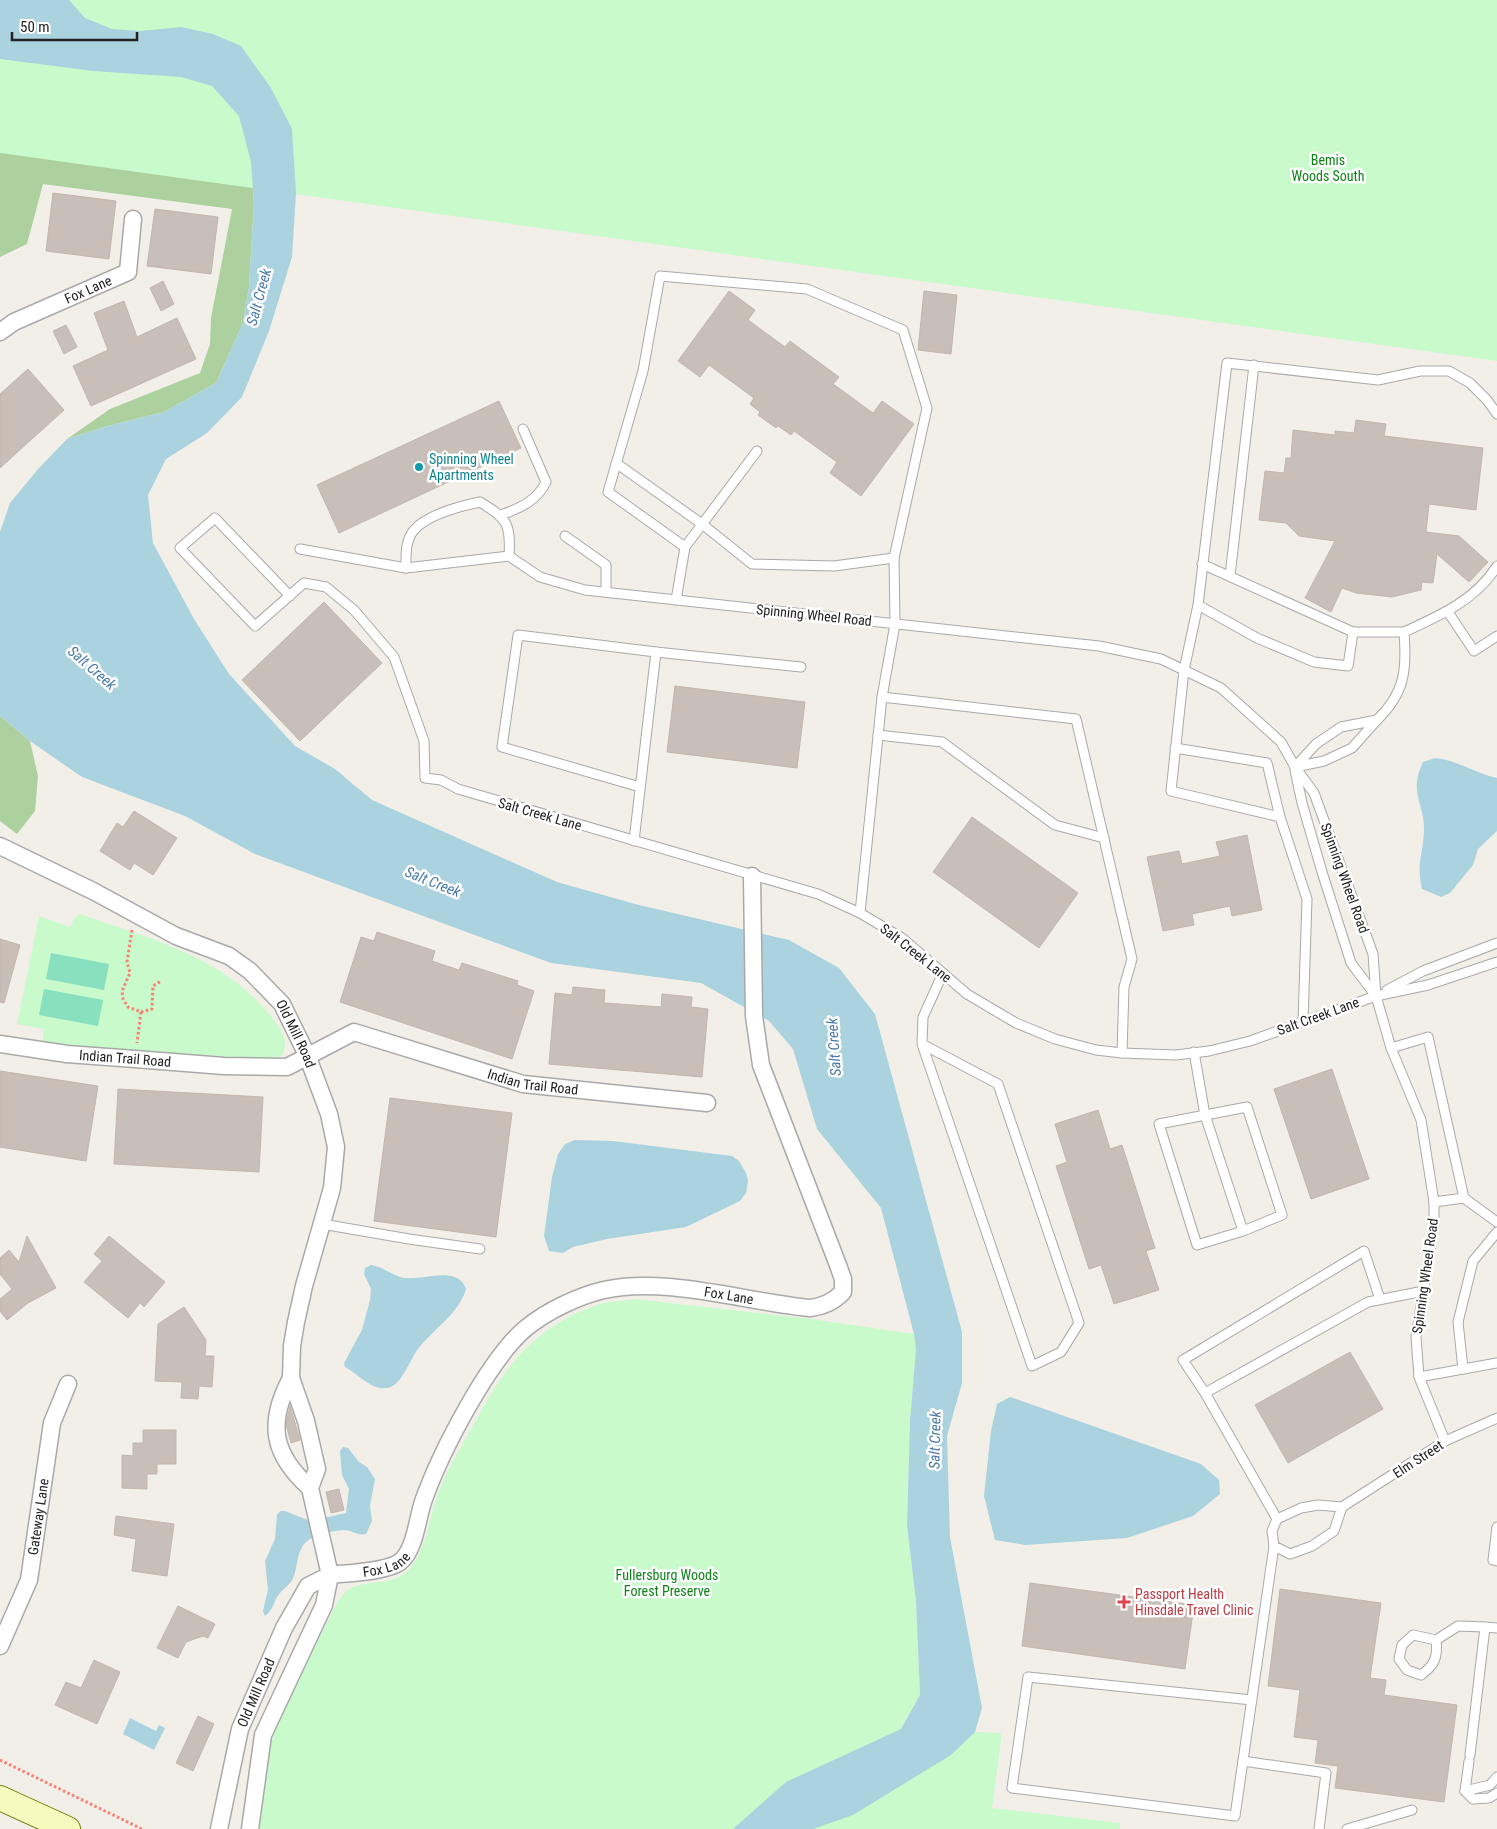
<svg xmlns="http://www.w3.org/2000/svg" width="1497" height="1829" viewBox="0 0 1497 1829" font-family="'Roboto Condensed',sans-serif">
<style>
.forest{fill:#add19e}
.park{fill:#c8facc}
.pitch{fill:#88e0be}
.water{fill:#aad3df}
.building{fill:#c7bfb8;stroke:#c4b6ab}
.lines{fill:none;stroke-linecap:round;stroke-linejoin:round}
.service-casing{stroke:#a9a9a9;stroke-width:11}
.minor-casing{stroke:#a9a9a9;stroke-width:19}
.secondary-casing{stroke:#707d05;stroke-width:26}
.path{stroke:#fa8072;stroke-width:3;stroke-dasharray:2.5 2.5;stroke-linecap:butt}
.service{stroke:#fff;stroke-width:9}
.minor{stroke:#fff;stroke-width:16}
.secondary{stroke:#f7fabf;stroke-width:24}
.culture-dot{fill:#0f9aa8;stroke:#fff;stroke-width:2}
.health-dot{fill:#e0444e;stroke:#fff;stroke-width:2}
.labels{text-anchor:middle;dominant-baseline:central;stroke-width:5;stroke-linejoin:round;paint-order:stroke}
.park-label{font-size:14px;fill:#0c8416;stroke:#fff}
.street-label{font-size:14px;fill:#222;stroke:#fff}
.culture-label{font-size:14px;fill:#0d838f;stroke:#fff;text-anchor:start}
.health-label{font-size:14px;fill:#be3a42;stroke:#fff;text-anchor:start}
.water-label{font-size:15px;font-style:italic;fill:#4a7aab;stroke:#fff}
</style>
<rect width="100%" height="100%" fill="#f2efe9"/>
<g class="forest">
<path d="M0,59L251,162L254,204L249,287L243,323L216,383L164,412L108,426L67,439L110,409L200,373L210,344L211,318L232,209L43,184L27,244L0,257Z"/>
<path d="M0,716L30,741L38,776L35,811L17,834L0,821Z"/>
</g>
<g class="park">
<path d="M0,0H1497V361L0,153Z"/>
<path d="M80,914C152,940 219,954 270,1015C280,1028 290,1039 282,1055L270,1063L42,1044L44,1029L17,1024L39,916L70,927L75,918Z"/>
<path d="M635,1299L811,1319L914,1334L916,1349L910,1421L907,1525L916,1601L920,1695L901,1729L1002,1733L992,1808L1120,1823V1829H256L264,1770L278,1719L338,1601C341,1598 344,1593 348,1590C369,1576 399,1592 417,1558C427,1540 430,1516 437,1497C445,1473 459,1451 471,1429C502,1371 532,1327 597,1305C609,1301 623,1301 635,1299Z"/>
</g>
<g class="pitch">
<path d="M51,953L109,964L104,990L46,979Z"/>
<path d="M44,989L103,1000L98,1026L39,1015Z"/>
</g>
<g class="water">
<path d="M0,0H69L85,18L112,29L140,31L181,27L213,34L241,46L271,88L292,129L296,193L292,257L269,331L242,397L207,433L166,459L148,495L153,543L194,619L229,674L295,746L335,769L372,800L557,882L635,904L789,940L839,968L875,1014L962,1332V1383L947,1436L950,1537L982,1708L975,1732L951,1755L853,1815L813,1829H733L786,1782L901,1729L920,1695L916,1601L907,1525L910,1421L916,1349L914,1334L881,1208L817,1129L793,1049L769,1021L701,983L551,963L255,854L185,816L82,777L30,741L0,716V532L10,503L39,468L67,439L108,426L164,412L216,383L243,323L249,287L254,204L251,162L239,116L212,86L181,77L93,71L0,59Z"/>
<path d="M1435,758C1457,760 1475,773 1497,778V831L1478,849L1473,865L1450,893L1441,897L1422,889C1416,864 1423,854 1424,831C1425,803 1408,794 1423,762Z"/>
<path d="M575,1140L613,1141L732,1156L739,1161L746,1173L748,1181L746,1193L740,1201L686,1227L607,1239L573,1247L563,1253L549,1251L544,1236L552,1177L558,1154L565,1144Z"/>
<path d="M371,1265C382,1267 389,1273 400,1277C421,1283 457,1263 466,1289C459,1314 433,1329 418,1349C410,1359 402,1385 388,1388C372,1391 358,1374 345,1367L344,1363L362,1330L370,1300L371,1289L364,1274L365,1268Z"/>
<path d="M1010,1397L1201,1464L1219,1480L1220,1494L1193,1516L1127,1538L1025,1545L995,1540L984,1496L991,1431L997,1404Z"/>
<path d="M343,1447L348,1448L359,1462L367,1467L375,1479L370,1506L372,1521L366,1534C357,1536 352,1530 344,1530C335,1530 322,1534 314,1537C296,1545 299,1561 294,1576C291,1585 282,1589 277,1597C273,1604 273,1610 265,1616L263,1611L268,1590L265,1561L275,1539L277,1515L280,1511H285L310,1521L346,1513L349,1489L342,1475L340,1451Z"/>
<path d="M130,1718L156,1731L159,1725L165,1728L154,1750L123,1734Z"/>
</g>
<g class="building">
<path d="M53,193L116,201L109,259L46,251Z"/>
<path d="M155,209L218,217L211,274L147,266Z"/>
<path d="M163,281L174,304L161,311L150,288Z"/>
<path d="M729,291L755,310L748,320L785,347L790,341L839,377L833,384L873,413L882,401L914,424L861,496L830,473L837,462L794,431L791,435L778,426L776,428L758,415L760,412L750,404L754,398L709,365L700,377L678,361Z"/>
<path d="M924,291L957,295L951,354L918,350Z"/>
<path d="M124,301L137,337L177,318L196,359L91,406L73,366L108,350L94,313Z"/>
<path d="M66,325L77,347L64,354L53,331Z"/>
<path d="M28,369L64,410L0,468V394Z"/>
<path d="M499,401L521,448L339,533L317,485Z"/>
<path d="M1356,420L1386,424L1384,436L1483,448L1476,510L1429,504L1426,532L1459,536L1488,562L1469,582L1437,554L1433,583L1422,582L1421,590L1392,597L1356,593L1342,588L1331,612L1305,598L1335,541L1299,536L1286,523L1259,520L1265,471L1284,473L1286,458H1291L1293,430L1335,435V431L1354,433Z"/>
<path d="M324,602L382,663L300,741L242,680Z"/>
<path d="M675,686L805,702L797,768L667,752Z"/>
<path d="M134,811L177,838L153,875L134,863L130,870L100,851L117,823L123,827Z"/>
<path d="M972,817L1078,893L1039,948L933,872Z"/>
<path d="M1247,835L1262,910L1232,916L1230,906L1192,914L1194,925L1163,931L1147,857L1179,851L1182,864L1220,856L1216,842Z"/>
<path d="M377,932L435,951L432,961L459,970L462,963L518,981L517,985L534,991L512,1059L340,1002L361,937L374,941Z"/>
<path d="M0,939L20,945L4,1003L0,1002Z"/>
<path d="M573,987L605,990L604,1003L661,1007L662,994L692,997L691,1007L708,1009L702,1077L549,1064L555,993L572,995Z"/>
<path d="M1332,1069L1369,1179L1311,1199L1274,1089Z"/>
<path d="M0,1071L98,1086L86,1161L0,1147Z"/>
<path d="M118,1089L263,1097L259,1172L114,1164Z"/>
<path d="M390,1098L512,1113L496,1237L374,1221Z"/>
<path d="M1098,1110L1110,1149L1122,1145L1155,1248L1146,1251L1159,1290L1114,1304L1101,1265L1089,1269L1056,1166L1067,1162L1055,1124Z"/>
<path d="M27,1236L56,1288L28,1303L7,1320L0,1311V1299L12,1289L0,1274V1258L9,1250L19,1262Z"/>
<path d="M109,1236L165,1282L144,1307L140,1303L128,1318L84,1282L102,1261L94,1254Z"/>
<path d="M184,1307L206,1340L205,1356H214L212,1387L199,1386L198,1399L181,1398L182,1382L155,1381L158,1324Z"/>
<path d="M1350,1352L1383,1409L1288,1463L1255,1405Z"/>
<path d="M290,1406L300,1440L291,1443L286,1424Z"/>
<path d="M143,1430H176V1464H157V1474H147V1489L122,1488V1455L133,1456V1443H143Z"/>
<path d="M339,1489L344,1510L331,1513L326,1492Z"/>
<path d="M116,1516L174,1524L167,1576L132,1571L136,1539L114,1535Z"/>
<path d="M1030,1583L1194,1605L1185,1669L1022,1646Z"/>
<path d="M1280,1589L1381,1603L1370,1678L1386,1680L1384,1695L1457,1705L1444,1802L1335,1788L1338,1766L1315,1763L1318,1740L1294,1737L1300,1690L1268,1686Z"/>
<path d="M178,1606L215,1624L208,1638L203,1636L186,1642L178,1658L157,1648Z"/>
<path d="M94,1660L120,1672L97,1724L55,1705L66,1682L81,1688Z"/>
<path d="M198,1716L214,1724L193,1771L176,1763Z"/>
</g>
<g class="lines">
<g class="service-casing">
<g id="service">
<path d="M616,463L702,524L752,564L834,566L894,558L895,624L882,697"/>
<path d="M501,515C520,508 537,501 546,482L523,429"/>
<path d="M565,536L606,565V592"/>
<path d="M685,547L608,492L643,371L660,276L807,289L903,330L927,408L894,558"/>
<path d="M300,549L406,568L509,556L540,577L585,590L1099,646L1161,659L1221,688L1281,742L1295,767L1314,793L1373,954L1376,996L1391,1048L1421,1120L1434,1202V1226L1416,1337L1419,1377L1445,1441"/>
<path d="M1202,564L1353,632H1404"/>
<path d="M406,568C406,555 405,541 414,530C427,515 461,506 480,502C507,518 511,524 509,556"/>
<path d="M1230,576L1254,365"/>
<path d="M290,596L215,518L180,548L255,626L304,583L326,587L354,610L394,657L424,741L425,778L441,780L458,789L818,894L860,913L902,938L967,994L1016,1023L1055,1039L1096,1050L1122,1053L1176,1055L1209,1051L1250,1041L1376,996L1428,985L1497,962"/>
<path d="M676,600L685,547L757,451"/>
<path d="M1198,605L1184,670L1171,791L1280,817L1307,899L1303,1022"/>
<path d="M1448,612L1474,651L1497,636"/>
<path d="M1353,632L1348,666L1314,662L1257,638L1198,605L1227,363L1378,380L1420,371H1449L1470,383L1487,400L1497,414"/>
<path d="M656,652L801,667"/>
<path d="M1377,720C1405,693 1407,670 1404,632C1439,616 1476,600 1497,566"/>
<path d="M1377,720L1352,748L1324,761L1295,767L1316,744L1341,727Z"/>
<path d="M878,735L942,742L1055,825L1104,838"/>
<path d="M1175,748L1267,763L1280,817"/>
<path d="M1295,770L1302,803L1322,872L1351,963L1376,996"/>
<path d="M634,841L656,652L518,635L502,747L640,787"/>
<path d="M860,913L882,697L1076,719L1132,959L1124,987L1122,1053"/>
<path d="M1387,990L1423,971L1497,943"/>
<path d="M922,1044L998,1084L1079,1323L1061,1352L1032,1366L922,1044L923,1017L943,973"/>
<path d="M1391,1048L1428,1037L1464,1198L1497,1222"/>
<path d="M1194,1052L1205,1115L1243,1231L1197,1245L1159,1124L1247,1107L1282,1215L1243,1231"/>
<path d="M1434,1202L1464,1198"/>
<path d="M322,1224L409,1239L480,1249"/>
<path d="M1463,1369L1458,1322L1473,1261L1497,1232"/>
<path d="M1419,1377L1497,1363"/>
<path d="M1205,1393L1183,1360L1364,1251L1380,1299"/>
<path d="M1342,1507L1334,1531L1312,1546L1290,1554L1274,1546L1272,1531L1277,1519L1301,1508L1318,1505L1342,1507L1445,1441L1497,1418"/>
<path d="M1277,1519L1205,1393L1368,1302L1424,1291"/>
<path d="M1497,1527L1493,1560L1497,1561"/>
<path d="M1436,1640L1413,1635L1402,1645L1399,1659L1407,1670L1421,1675C1435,1665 1438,1657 1436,1640L1458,1626L1485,1627"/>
<path d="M1252,1700L1028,1677L1012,1788L1235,1816L1274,1546"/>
<path d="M1470,1755L1485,1627L1497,1628"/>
<path d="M1243,1761L1326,1773L1319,1829"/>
<path d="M1465,1791L1490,1785L1497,1777"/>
<path d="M1465,1791L1473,1799L1489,1798L1497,1793"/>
<path d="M1465,1791L1469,1761"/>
<path d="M1347,1829L1412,1810"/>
</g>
</g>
<g class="minor-casing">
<g id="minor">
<path id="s1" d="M0,332L14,322L128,272L133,219"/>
<path id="s2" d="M0,846L93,891L176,936L229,956L250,971L282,1004L307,1055L329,1114L336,1147L332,1188L304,1286L296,1322L292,1346L291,1378L306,1421L317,1469L310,1488L330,1575C347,1573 386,1572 400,1562C416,1549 417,1517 424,1499C441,1452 488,1360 526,1328C547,1311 578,1296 604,1290C664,1276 747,1302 810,1308C824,1306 833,1302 843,1292V1279L838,1265L761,1065L754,1016L752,876"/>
<path id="s3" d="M0,1044L67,1054L135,1059L224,1066L287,1067L354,1032L523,1084L707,1103"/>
<path d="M291,1378C267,1423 272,1454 310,1488"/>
<path id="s4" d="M0,1646L29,1580L52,1423L68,1384"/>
<path id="s5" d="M219,1829L240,1729L284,1628L308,1586L330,1575L324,1605L263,1735L250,1829"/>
</g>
</g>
<g class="secondary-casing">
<path id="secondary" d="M0,1798L68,1829"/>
</g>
<g class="path">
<path d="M132,930L127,962L130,973L122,991L123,999L128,1007L141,1012L137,1043"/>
<path d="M141,1012L152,1009L153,986L161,981"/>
<path d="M0,1760L142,1829"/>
</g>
<use href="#service" class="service"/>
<use href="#minor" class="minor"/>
<use href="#secondary" class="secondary"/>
</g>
<circle class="culture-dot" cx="419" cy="467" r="5"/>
<path class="health-dot" d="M1121.5 1594.5h5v5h5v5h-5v5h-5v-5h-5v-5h5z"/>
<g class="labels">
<g class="park-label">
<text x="1328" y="160">Bemis<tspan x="1328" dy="16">Woods South</tspan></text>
<text x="667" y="1575">Fullersburg Woods<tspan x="667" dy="16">Forest Preserve</tspan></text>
</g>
<g class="street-label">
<text stroke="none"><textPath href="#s1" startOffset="98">Fox Lane</textPath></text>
<text transform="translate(814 615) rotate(6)">Spinning Wheel Road</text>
<text transform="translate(540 814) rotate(16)">Salt Creek Lane</text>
<text transform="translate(1345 878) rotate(70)">Spinning Wheel Road</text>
<text transform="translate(916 953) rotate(38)">Salt Creek Lane</text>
<text transform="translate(1318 1016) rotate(-20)">Salt Creek Lane</text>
<text stroke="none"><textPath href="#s2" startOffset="359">Old Mill Road</textPath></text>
<text stroke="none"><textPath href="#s3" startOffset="126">Indian Trail Road</textPath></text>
<text stroke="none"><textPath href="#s3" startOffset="550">Indian Trail Road</textPath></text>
<text transform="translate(1425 1276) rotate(-82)">Spinning Wheel Road</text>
<text stroke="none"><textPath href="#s2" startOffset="1474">Fox Lane</textPath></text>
<text transform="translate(1418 1459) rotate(-33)">Elm Street</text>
<text stroke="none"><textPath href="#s4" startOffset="136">Gateway Lane</textPath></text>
<text stroke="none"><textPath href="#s2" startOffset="978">Fox Lane</textPath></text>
<text stroke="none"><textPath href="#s5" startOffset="142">Old Mill Road</textPath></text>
</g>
<g class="culture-label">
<text x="429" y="459">Spinning Wheel<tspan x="429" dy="16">Apartments</tspan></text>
</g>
<g class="health-label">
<text x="1135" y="1594">Passport Health<tspan x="1135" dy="16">Hinsdale Travel Clinic</tspan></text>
</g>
<g class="water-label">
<text transform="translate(259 297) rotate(-75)">Salt Creek</text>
<text transform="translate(92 668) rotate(41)">Salt Creek</text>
<text transform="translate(433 882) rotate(22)">Salt Creek</text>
<text transform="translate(834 1047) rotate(-94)">Salt Creek</text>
<text transform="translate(935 1440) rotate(-89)">Salt Creek</text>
</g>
</g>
<path d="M12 32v8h125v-8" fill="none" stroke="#222222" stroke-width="2.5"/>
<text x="20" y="32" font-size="15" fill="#222222" stroke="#ffffff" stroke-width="4" paint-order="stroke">50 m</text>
</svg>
